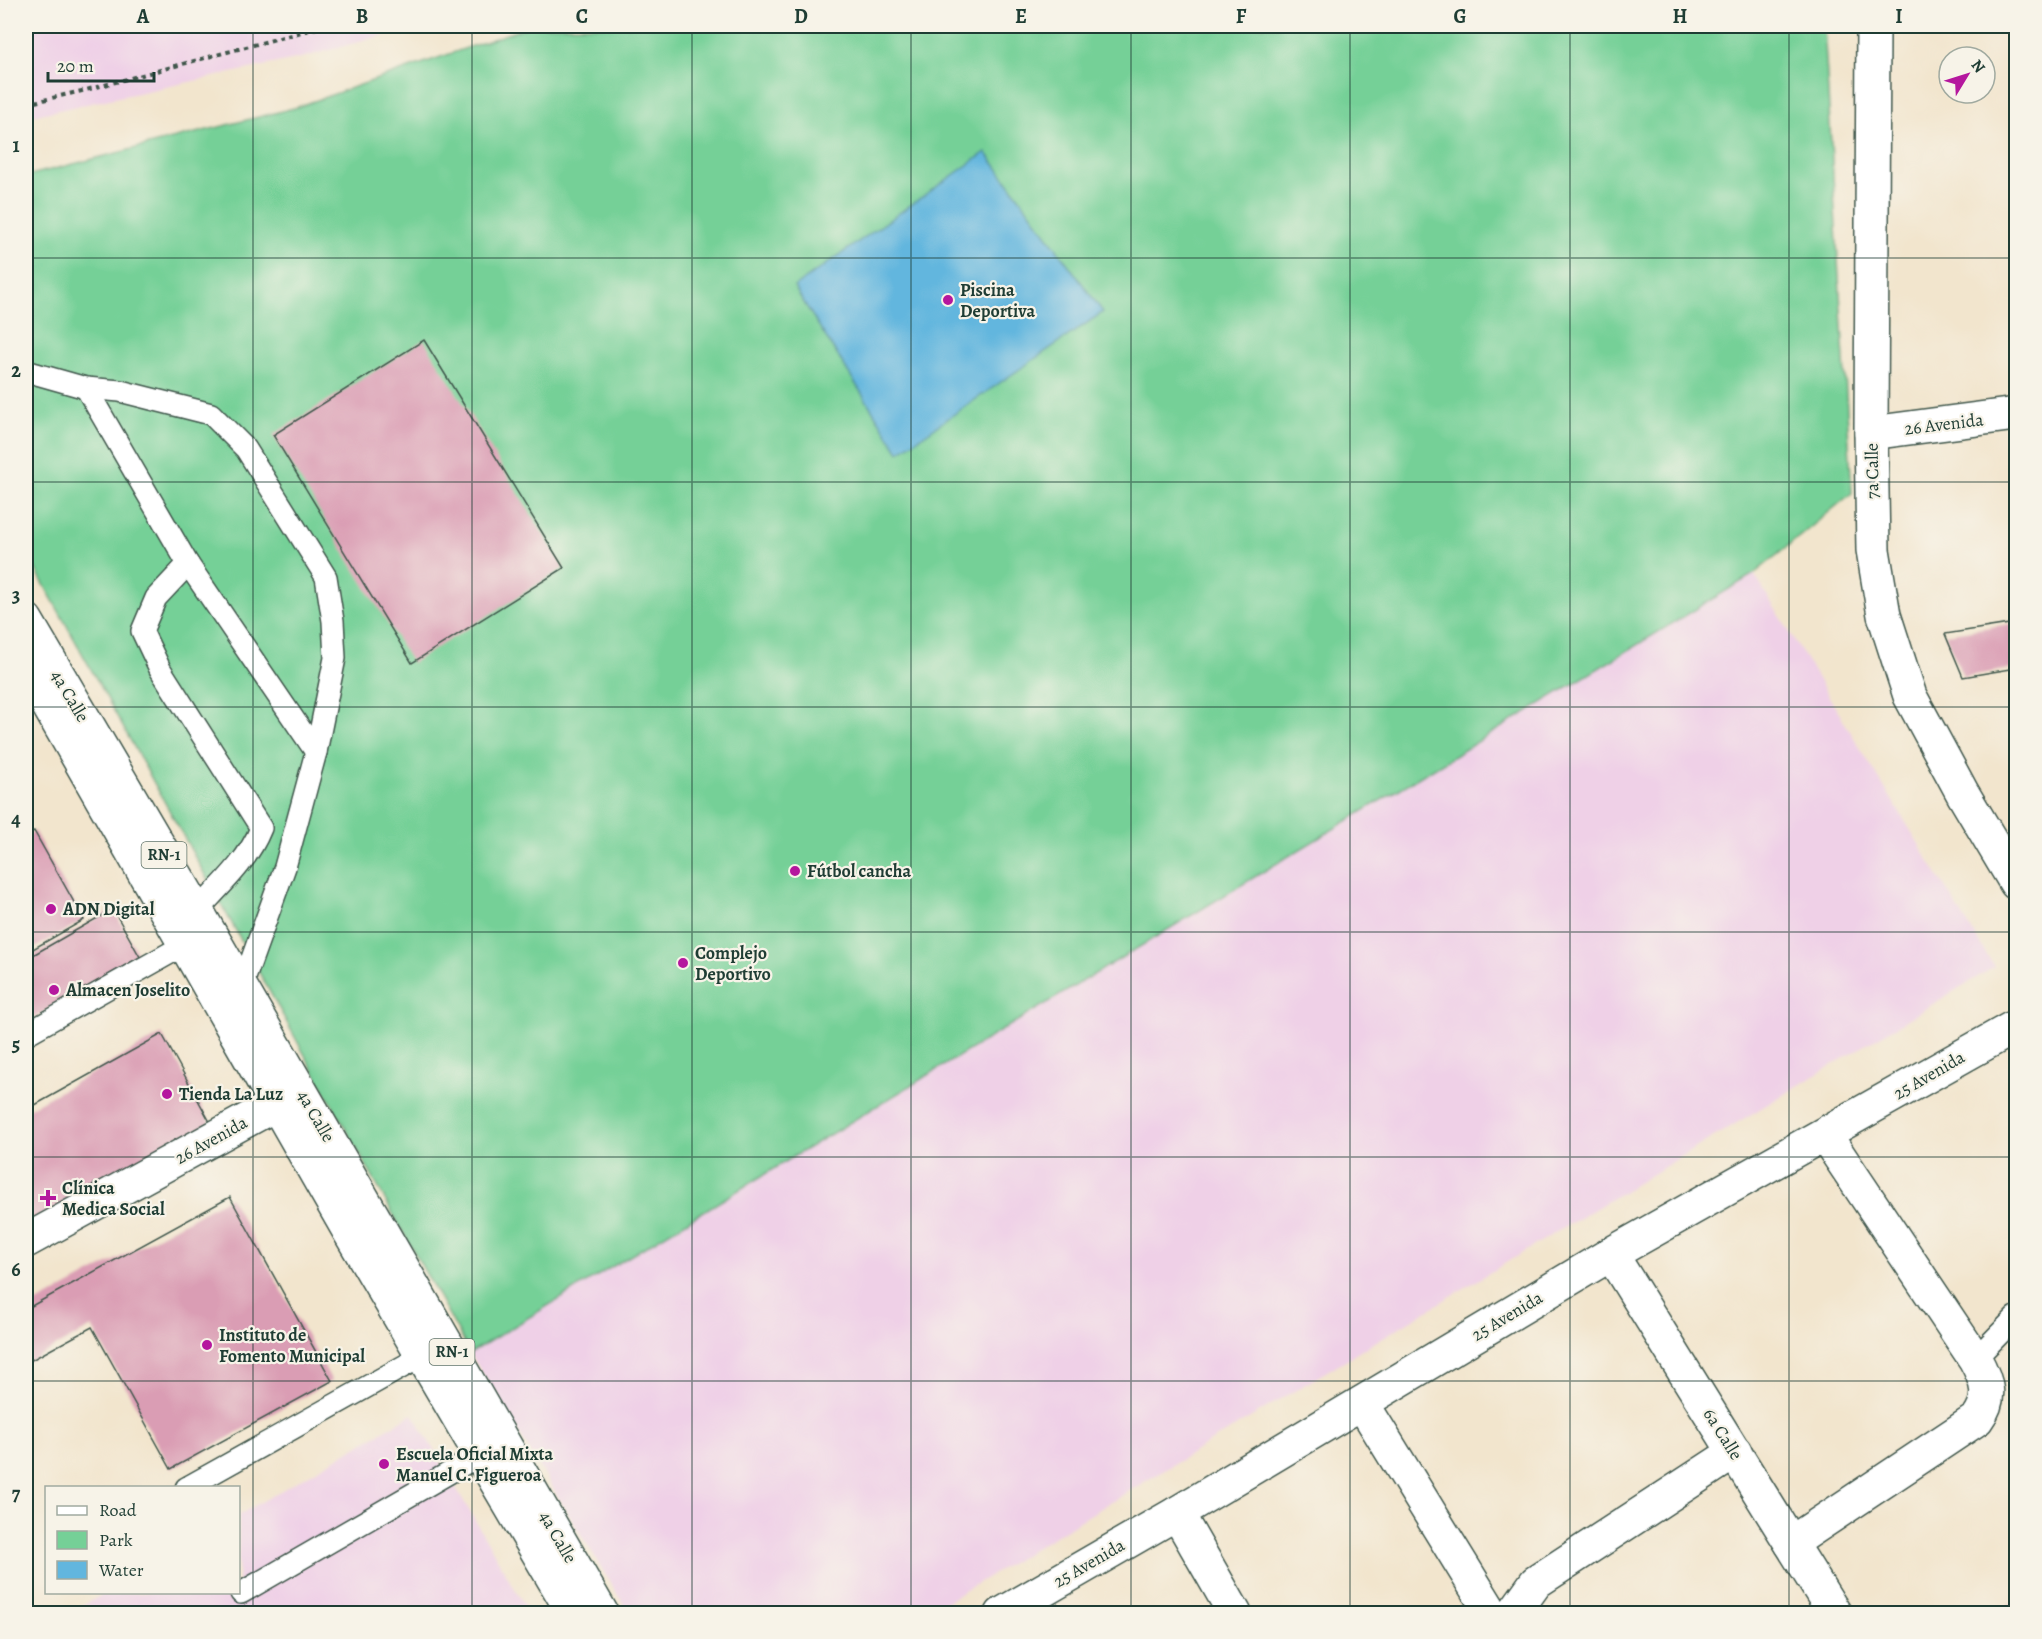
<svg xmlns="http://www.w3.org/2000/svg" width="2042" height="1639" viewBox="0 0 2042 1639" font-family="Alegreya,serif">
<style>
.built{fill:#efd0e7}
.green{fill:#75d097;stroke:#4a8666;stroke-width:1.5}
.water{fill:#62b6de;stroke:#407a89;stroke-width:1.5}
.building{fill:#da9db4}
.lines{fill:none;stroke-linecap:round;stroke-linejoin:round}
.service-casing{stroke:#3f564b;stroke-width:24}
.minor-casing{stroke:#3f564b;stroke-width:36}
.tertiary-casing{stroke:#3f564b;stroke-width:36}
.primary-casing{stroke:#3f564b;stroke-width:36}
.path{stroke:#3f564b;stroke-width:4;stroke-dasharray:4.5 4.5;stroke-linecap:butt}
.service{stroke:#fff;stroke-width:21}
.minor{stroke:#fff;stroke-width:33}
.tertiary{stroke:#fff;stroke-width:33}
.primary{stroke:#fff;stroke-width:33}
.grid{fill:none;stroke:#1f3d34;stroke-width:1.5;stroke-opacity:0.55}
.poi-dot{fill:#b5179e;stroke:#f7f3e8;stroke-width:2}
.labels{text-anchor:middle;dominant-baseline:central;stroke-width:4.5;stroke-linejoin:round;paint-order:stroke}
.shield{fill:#f7f3e8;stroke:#60746a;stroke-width:1.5}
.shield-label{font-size:16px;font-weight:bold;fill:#1f3d34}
.poi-label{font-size:18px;font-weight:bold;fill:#1f3d34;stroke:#f7f3e8;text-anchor:start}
.street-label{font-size:18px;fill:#1f3d34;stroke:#f7f3e8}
.neatline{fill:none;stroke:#1f3d34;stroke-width:2}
.grid-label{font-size:20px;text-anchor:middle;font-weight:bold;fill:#1f3d34}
</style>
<rect width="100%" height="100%" fill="#f7f3e8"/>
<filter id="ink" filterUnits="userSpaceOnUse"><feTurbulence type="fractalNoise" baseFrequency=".0167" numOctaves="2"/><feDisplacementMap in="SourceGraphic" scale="12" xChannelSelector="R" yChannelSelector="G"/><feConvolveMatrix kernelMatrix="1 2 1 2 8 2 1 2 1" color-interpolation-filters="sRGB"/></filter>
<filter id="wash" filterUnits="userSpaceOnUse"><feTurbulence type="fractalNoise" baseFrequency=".008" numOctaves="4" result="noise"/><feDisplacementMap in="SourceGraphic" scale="24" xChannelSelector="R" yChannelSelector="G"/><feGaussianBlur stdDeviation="1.35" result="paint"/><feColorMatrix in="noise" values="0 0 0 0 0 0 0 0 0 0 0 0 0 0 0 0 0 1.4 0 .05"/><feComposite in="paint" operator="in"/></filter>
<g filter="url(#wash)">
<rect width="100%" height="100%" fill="#f2e5cd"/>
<g class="built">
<path d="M26,26H416L305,57L26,117Z"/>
<path d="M1754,574L1994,967L928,1613H629L470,1353Z"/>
<path d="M413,1414L529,1613L69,1614L105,1593L238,1592L239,1515Z"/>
</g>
<path class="green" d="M530,26H1824L1852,493L1754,574L470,1353L26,552V176L294,108Z"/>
<path class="water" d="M986,152L1103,312L899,452L794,287Z"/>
<g id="blocks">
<g class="building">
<path d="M424,340L564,568L412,663L273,435Z"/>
<path d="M2016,623V668L1963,677L1945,634Z"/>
<path d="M34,831L84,920L26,953V836Z"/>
<path d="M113,909L140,957L26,1022V959Z"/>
<path d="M162,1034L216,1133L26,1234V1110Z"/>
<path d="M230,1197L332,1381L171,1469L92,1327L26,1363V1309Z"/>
<path d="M2011,1604L2016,1614H1994Z"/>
<path d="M1066,1606L1070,1614H1054Z"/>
</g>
</g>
</g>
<g filter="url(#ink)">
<use href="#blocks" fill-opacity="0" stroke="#3f564b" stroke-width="1.5"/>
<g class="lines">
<g class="service-casing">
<g id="service">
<path d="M26,371L86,388L120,391L211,414L246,449L326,577L333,621L335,658L316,752L285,867L241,989"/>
<path d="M86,388L188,564L316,752"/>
<path d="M188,564L156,598L142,631L160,669L261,828C248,861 221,885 197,911"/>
<path d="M28,1033L186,944"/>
<path d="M1975,1359L2016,1317"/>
<path d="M186,1488L422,1356"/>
<path d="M241,1593L480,1455"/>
</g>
</g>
<g class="minor-casing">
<g id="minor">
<path d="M1871,433L2016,414"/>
<path d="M26,1241L300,1091"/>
<path d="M1611,1254L1835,1614"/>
<path d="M1362,1403L1492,1614"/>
<path d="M1177,1513L1235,1614"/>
<path d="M1791,1543L1977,1419C1993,1398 1987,1381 1975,1359L1825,1135"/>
<path d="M1002,1614L1177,1513L1611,1254L2016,1026"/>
<path d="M1513,1614L1536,1582L1735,1452"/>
</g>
</g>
<g class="tertiary-casing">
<path id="tertiary" d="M1873,26L1871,433L1873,550L1884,615L1910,696L1963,794L2016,883"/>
</g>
<g class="primary-casing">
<g id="primary">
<path d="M26,620L197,911L602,1614"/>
<path d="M31,675L349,1231L574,1614"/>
</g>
</g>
<path class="path" d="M26,104L86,90L324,26"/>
<use href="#service" class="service"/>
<use href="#minor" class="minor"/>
<use href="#tertiary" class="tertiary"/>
<use href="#primary" class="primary"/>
</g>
</g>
<path class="grid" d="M253,26V1614M472,26V1614M692,26V1614M911,26V1614M1131,26V1614M1350,26V1614M1570,26V1614M1789,26V1614M26,258H2016M26,482H2016M26,707H2016M26,932H2016M26,1157H2016M26,1381H2016"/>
<g class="poi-dot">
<circle cx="948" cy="300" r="6"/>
<circle cx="795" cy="871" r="6"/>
<circle cx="51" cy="909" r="6"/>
<circle cx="683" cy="963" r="6"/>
<circle cx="54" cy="990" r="6"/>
<circle cx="167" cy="1094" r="6"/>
<path d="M45 1189h6v6h6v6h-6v6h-6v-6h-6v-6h6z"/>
<circle cx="207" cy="1345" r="6"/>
<circle cx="384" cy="1464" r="6"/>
</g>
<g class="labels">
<g class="shield">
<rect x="141.5" y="842" width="45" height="26" rx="4.5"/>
<rect x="429.5" y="1339" width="45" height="26" rx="4.5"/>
</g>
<g class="shield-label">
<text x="164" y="855">RN-1</text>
<text x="452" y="1352">RN-1</text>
</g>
<g class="poi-label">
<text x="960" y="290">Piscina<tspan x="960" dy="21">Deportiva</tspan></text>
<text x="807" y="871">Fútbol cancha</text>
<text x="63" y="909">ADN Digital</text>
<text x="695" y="953">Complejo<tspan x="695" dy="21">Deportivo</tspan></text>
<text x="66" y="990">Almacen Joselito</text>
<text x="179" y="1094">Tienda La Luz</text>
<text x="62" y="1188">Clínica<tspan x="62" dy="21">Medica Social</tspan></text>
<text x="219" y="1335">Instituto de<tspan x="219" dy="21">Fomento Municipal</tspan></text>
<text x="396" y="1454">Escuela Oficial Mixta<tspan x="396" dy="21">Manuel C. Figueroa</tspan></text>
</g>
<g class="street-label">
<text transform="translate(1944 424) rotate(-7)">26 Avenida</text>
<text transform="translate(1872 471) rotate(-91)">7a Calle</text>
<text transform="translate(70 696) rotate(59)">4a Calle</text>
<text transform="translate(1929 1075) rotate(-30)">25 Avenida</text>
<text transform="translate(316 1116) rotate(60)">4a Calle</text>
<text transform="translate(211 1140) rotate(-29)">26 Avenida</text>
<text transform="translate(1507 1316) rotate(-31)">25 Avenida</text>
<text transform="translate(1723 1434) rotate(58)">6a Calle</text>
<text transform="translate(558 1537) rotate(60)">4a Calle</text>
<text transform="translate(1089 1563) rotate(-30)">25 Avenida</text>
</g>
</g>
<rect width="2042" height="1639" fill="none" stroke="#f7f3e8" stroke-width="66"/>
<rect x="45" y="1486" width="195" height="108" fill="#f7f3e8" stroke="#a1aaa0" stroke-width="1.5"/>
<rect x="57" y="1506" width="30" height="9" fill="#ffffff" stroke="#a1aaa0" stroke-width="1.5"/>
<text x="99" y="1516" font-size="18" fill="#1f3d34">Road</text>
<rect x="57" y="1531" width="30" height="18" fill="#75d097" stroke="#a1aaa0" stroke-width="1.5"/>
<text x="99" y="1546" font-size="18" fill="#1f3d34">Park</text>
<rect x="57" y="1561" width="30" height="18" fill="#62b6de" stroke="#a1aaa0" stroke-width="1.5"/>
<text x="99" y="1576" font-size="18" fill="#1f3d34">Water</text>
<g transform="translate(1967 75) rotate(52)"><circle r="28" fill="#f7f3e8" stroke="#a1aaa0" stroke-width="1.5"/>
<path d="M0-4.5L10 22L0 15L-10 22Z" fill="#b5179e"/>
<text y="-9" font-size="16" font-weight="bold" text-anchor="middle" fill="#1f3d34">N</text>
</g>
<path d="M48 72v9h106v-9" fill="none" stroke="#1f3d34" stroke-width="3"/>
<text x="57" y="72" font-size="18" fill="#1f3d34" stroke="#f7f3e8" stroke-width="4.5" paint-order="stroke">20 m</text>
<rect x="33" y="33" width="1976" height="1573" class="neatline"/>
<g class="grid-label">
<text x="143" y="23">A</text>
<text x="362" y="23">B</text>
<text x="582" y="23">C</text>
<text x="801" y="23">D</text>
<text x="1021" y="23">E</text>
<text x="1241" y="23">F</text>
<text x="1460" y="23">G</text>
<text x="1680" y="23">H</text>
<text x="1899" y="23">I</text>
<text x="16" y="152">1</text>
<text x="16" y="377">2</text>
<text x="16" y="602">3</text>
<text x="16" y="826">4</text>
<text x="16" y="1051">5</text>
<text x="16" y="1276">6</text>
<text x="16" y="1500">7</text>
</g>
</svg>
